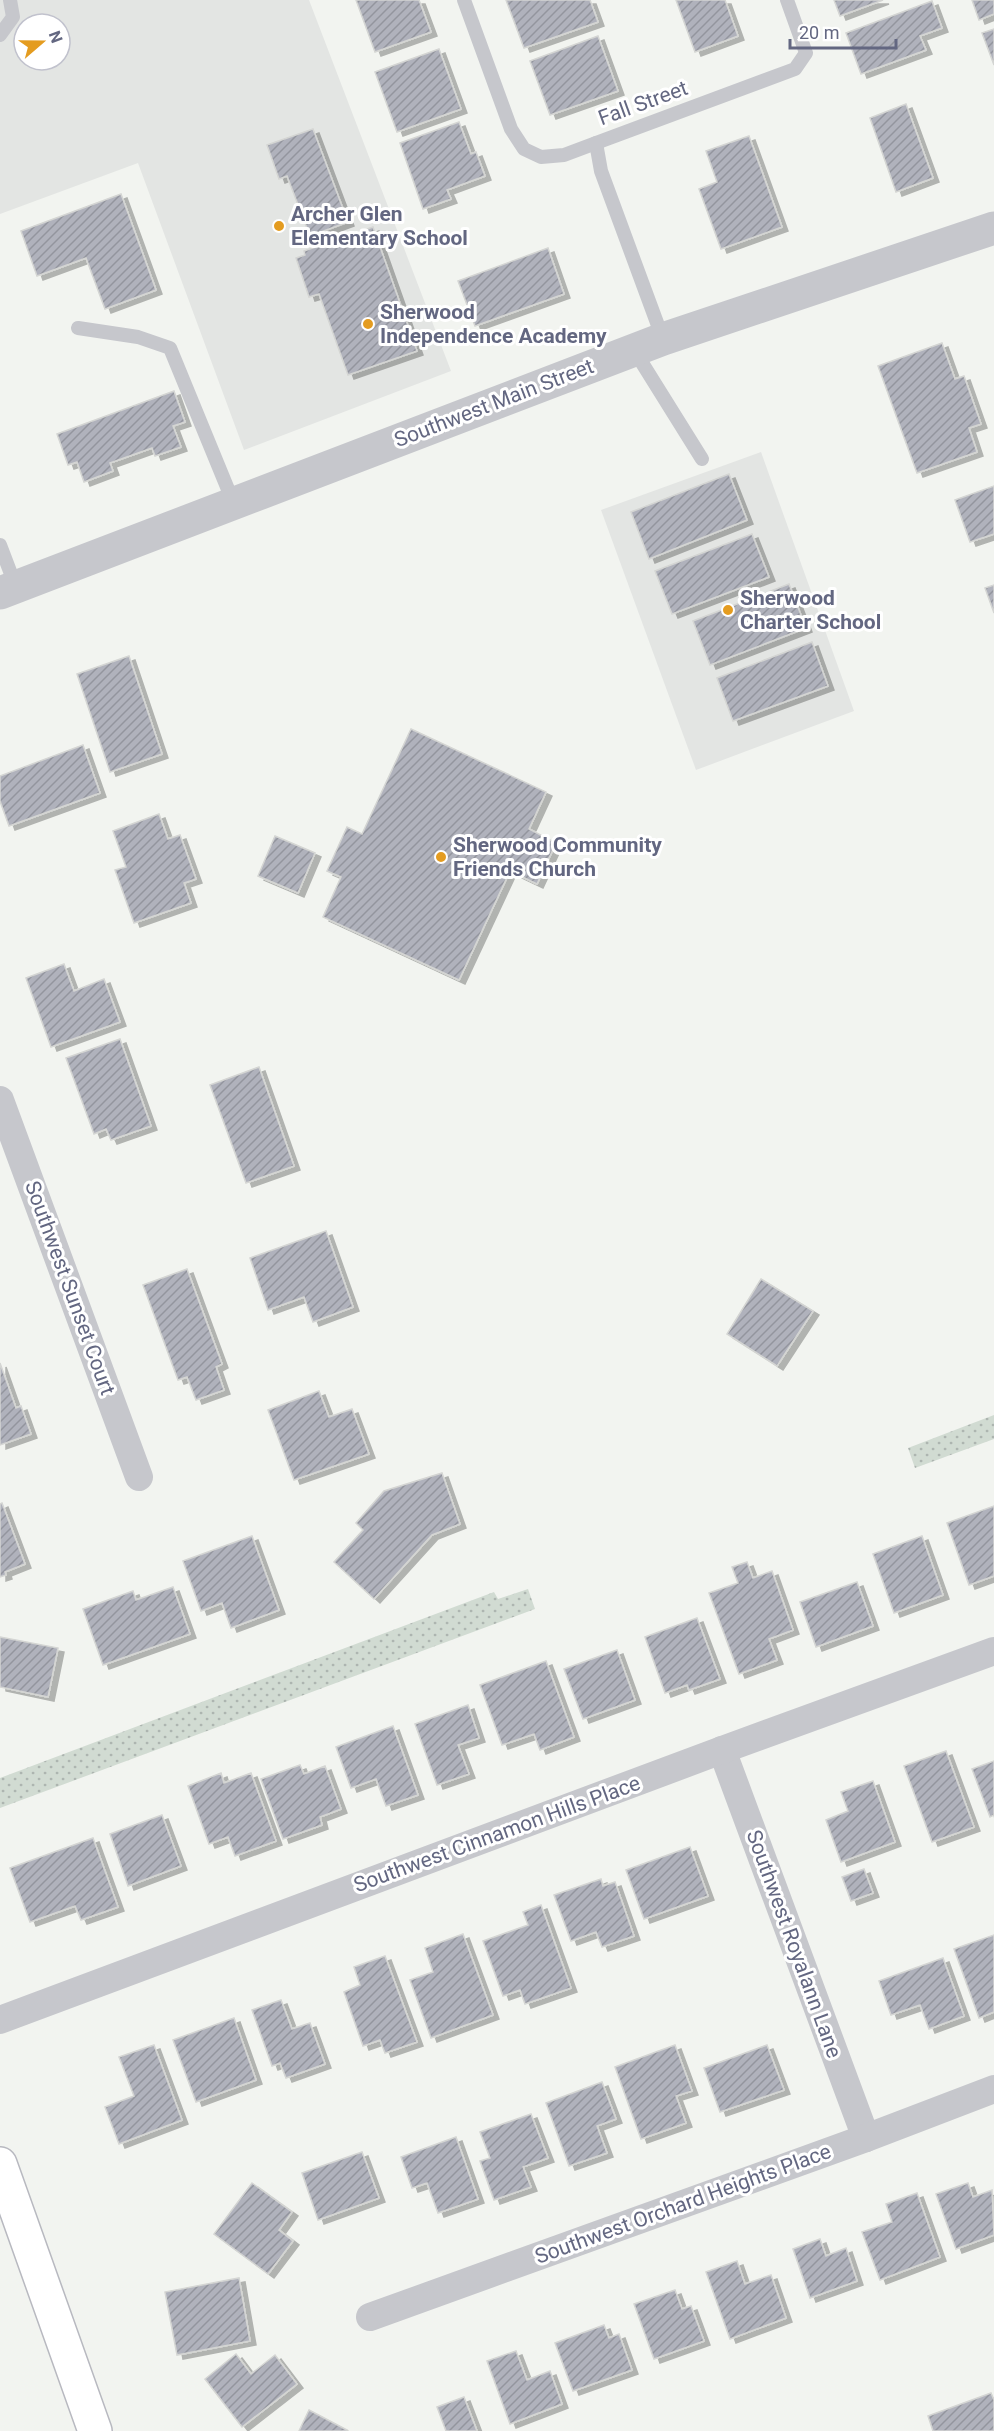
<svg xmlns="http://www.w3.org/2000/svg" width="994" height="2431" viewBox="0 0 994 2431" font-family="Roboto,sans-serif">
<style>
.built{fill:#e3e5e3;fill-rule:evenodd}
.grass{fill:url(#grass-dots)}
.building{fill:url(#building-hatch);stroke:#d4d5d3;stroke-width:1.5;filter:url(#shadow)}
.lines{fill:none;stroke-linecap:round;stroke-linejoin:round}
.secondary-casing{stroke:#b8b9c0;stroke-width:36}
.service{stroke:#c6c7cc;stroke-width:14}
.minor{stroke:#c6c7cc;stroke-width:28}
.tertiary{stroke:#c6c7cc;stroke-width:33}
.secondary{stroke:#fff;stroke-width:33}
.poi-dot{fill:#e49c20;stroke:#fff;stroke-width:2}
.labels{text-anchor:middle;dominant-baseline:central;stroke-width:6;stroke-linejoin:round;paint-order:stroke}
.street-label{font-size:21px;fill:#636781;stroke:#fff}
.poi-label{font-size:21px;font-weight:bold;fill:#636781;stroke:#fff;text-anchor:start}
</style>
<defs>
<pattern id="grass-dots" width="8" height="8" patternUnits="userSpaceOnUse" patternTransform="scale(1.5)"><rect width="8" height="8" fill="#d1dbd2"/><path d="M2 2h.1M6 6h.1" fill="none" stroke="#adb5b0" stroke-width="1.8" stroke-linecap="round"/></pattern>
<pattern id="building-hatch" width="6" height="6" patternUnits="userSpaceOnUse" patternTransform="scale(1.5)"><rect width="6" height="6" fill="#b0b2bc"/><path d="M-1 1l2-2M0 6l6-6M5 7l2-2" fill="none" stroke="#93959e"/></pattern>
<filter id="shadow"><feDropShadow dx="6" dy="4" stdDeviation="0" flood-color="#0004"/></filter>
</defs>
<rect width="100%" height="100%" fill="#f2f4f0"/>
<g class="built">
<path d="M0,0H309L451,371L244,450L138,163L0,214ZM24,24H60V60H24Z"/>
<path d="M761,452L854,711L696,770L601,510Z"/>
</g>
<g class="grass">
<path d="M994,1415V1439L915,1468L908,1448Z"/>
<path d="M528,1589L535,1609L0,1808V1778L494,1592L498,1599Z"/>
</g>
<g class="building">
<path d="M356,0H419L431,32L375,52Z"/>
<path d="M506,0H590L598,22L524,48Z"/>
<path d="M676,0H725L738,36L695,52Z"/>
<path d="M834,0H883L840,16Z"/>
<path d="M972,0H994V14L979,20Z"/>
<path d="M932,1L942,28L920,36L926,50L861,74L846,33Z"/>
<path d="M994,29V65L982,33Z"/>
<path d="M598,36L618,91L550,115L530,61Z"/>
<path d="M439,49L461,109L397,132L375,72Z"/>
<path d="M906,104L933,178L896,192L870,118Z"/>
<path d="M459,122L471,154L476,152L485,176L447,190L451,199L423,209L400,143Z"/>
<path d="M313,129L348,222L310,236L287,176L279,179L267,145Z"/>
<path d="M749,136L782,227L721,249L699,189L717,182L706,151Z"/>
<path d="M121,194L156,290L105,309L86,258L37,276L21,231Z"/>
<path d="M373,227L417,351L348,375L319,294L309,297L296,258L305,255L304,251Z"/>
<path d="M548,248L564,294L475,326L458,281Z"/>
<path d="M942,343L955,379L964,376L981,424L969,428L977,452L917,473L878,366Z"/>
<path d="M174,391L185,422L173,426L181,447L155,456L152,448L110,463L113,471L84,482L77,462L68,465L57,434Z"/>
<path d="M729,474L747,520L649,559L631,512Z"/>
<path d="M994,486V534L970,542L955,500Z"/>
<path d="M752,534L769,577L672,614L655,571Z"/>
<path d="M789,584L806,628L710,665L693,621Z"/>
<path d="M994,585V613L985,588Z"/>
<path d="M812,642L828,686L733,721L717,678Z"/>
<path d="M129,656L162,754L110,772L77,674Z"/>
<path d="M411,729L546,792L529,829L556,843L537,884L510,871L459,980L323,917L341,877L327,871L347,827L362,834Z"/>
<path d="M83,745L100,793L9,826L0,801V776Z"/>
<path d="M159,814L168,839L180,835L196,879L184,883L191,903L134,923L115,870L126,867L113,831Z"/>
<path d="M275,836L315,853L298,893L258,876Z"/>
<path d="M64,964L74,991L104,979L120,1022L51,1047L26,978Z"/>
<path d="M120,1039L151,1126L111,1140L106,1129L94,1134L66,1058Z"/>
<path d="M259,1067L294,1166L246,1183L210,1085Z"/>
<path d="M326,1231L353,1307L313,1322L304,1297L268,1310L250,1258Z"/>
<path d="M187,1269L222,1364L216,1367L224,1390L196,1400L187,1377L178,1380L143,1285Z"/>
<path d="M761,1279L813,1311L777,1366L727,1334Z"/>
<path d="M0,1363L16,1408L21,1406L31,1434L0,1445Z"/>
<path d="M319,1391L329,1417L352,1409L369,1454L294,1480L268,1410Z"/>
<path d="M442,1473L460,1524L432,1535L374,1599L334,1562L363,1530L356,1523L384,1491Z"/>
<path d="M2,1503L25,1564L5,1572L6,1575L0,1577V1504Z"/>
<path d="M994,1506V1576L969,1585L947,1523Z"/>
<path d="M252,1536L279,1610L231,1628L222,1603L201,1611L183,1561Z"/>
<path d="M922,1536L943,1595L894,1613L873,1554Z"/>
<path d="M747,1562L753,1578L772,1571L793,1630L769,1639L777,1660L739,1674L709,1593L738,1583L732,1567Z"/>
<path d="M857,1582L873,1626L816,1647L800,1602Z"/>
<path d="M173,1587L190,1634L103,1665L83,1609L133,1591L136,1600Z"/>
<path d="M697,1618L720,1679L689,1690L687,1685L665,1693L645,1637Z"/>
<path d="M0,1637L58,1648L48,1697L0,1687Z"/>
<path d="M617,1650L635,1700L583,1719L564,1669Z"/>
<path d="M546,1661L574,1737L540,1750L534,1734L502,1745L480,1685Z"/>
<path d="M468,1705L479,1738L458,1745L469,1774L437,1785L415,1724Z"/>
<path d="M393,1726L418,1795L386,1806L376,1779L351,1788L336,1747Z"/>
<path d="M946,1751L974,1827L932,1842L904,1766Z"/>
<path d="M994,1761V1815L990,1817L972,1769Z"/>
<path d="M300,1765L304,1774L325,1766L341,1809L320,1817L322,1825L283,1839L261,1779Z"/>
<path d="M221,1773L224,1783L251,1773L276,1841L235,1856L228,1837L209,1844L188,1786Z"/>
<path d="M873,1781L895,1842L841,1862L826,1820L848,1811L841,1792Z"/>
<path d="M162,1815L181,1866L128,1886L110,1834Z"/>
<path d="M93,1838L118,1907L81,1920L75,1906L30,1922L10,1868Z"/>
<path d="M690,1847L708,1896L644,1919L626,1870Z"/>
<path d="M864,1869L873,1893L851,1901L842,1877Z"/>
<path d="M601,1879L603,1886L615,1882L634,1936L602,1947L596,1932L571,1941L554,1895Z"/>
<path d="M541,1905L571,1988L525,2004L520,1990L503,1996L483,1941L528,1925L523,1912Z"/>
<path d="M463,1934L493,2015L431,2038L410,1980L433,1972L425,1948Z"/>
<path d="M994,1935V2012L979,2018L954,1949Z"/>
<path d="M385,1956L417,2042L385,2053L380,2040L363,2046L344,1992L360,1985L354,1967Z"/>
<path d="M943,1958L964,2016L929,2029L920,2005L891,2015L879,1981Z"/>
<path d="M281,2000L292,2029L310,2023L325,2064L286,2078L280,2063L272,2066L252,2010Z"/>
<path d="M234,2018L256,2080L196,2102L173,2040Z"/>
<path d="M154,2045L182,2120L119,2144L105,2107L134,2096L119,2057Z"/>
<path d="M675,2045L692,2091L676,2096L686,2123L641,2139L615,2067Z"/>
<path d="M767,2045L784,2090L720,2112L704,2068Z"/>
<path d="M602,2082L616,2119L597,2126L607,2153L569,2166L546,2103Z"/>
<path d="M531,2114L548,2158L523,2167L531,2187L494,2200L480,2161L490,2158L480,2132Z"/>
<path d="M456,2137L478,2199L438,2213L427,2183L412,2188L401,2157Z"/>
<path d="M362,2152L379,2198L318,2220L302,2173Z"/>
<path d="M252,2183L292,2212L279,2230L293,2241L268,2274L214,2234Z"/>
<path d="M968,2183L973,2197L992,2190L994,2235L956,2249L936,2194Z"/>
<path d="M917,2193L940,2257L880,2280L862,2232L892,2222L886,2204Z"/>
<path d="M820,2239L826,2256L846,2248L857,2281L810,2298L793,2249Z"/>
<path d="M737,2261L745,2284L771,2275L786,2318L730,2339L706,2272Z"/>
<path d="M239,2278L250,2341L177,2355L165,2292Z"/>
<path d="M675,2290L682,2309L691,2306L704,2341L654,2359L634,2304Z"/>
<path d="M604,2325L609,2338L619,2334L632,2370L573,2391L555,2343Z"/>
<path d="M516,2351L527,2380L550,2371L562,2404L510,2424L487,2361Z"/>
<path d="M236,2354L251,2374L275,2355L297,2384L242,2427L205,2379Z"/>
<path d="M991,2393L994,2400V2431H933L928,2416Z"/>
<path d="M464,2397L477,2431H446L437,2407Z"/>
<path d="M309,2410L347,2430L346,2431H299Z"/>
</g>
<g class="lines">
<g class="secondary-casing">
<path id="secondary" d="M0,2164L95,2431"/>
</g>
<g class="service">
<path d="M464,0L511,129L524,149L541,157L564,155L596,143"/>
<path d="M0,35L13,17L10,0"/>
<path d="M78,328L138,337L170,348L234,504"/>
<path d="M663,339L601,171L596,143L795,69L806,53L787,0"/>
<path d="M634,350L702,459"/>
<path d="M0,545L16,587"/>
</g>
<g class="minor">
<path d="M0,1100L139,1477"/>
<path d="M722,1750L866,2138"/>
<path d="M0,2020L722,1750L994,1651"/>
<path d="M370,2317L866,2138L994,2089"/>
</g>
<path class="tertiary" d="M0,593L663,339L994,228"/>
<use href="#secondary" class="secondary"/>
</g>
<g class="poi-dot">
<circle cx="279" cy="226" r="6"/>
<circle cx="368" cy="324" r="6"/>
<circle cx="728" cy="610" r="6"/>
<circle cx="441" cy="857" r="6"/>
</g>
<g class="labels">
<g class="street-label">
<text transform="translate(643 103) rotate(-20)">Fall Street</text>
<text transform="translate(494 403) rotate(-21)">Southwest Main Street</text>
<text transform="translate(70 1288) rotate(70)">Southwest Sunset Court</text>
<text transform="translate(497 1834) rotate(-20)">Southwest Cinnamon Hills Place</text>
<text transform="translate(794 1944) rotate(70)">Southwest Royalann Lane</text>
<text transform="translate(683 2204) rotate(-20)">Southwest Orchard Heights Place</text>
</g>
<g class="poi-label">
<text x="291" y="214">Archer Glen<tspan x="291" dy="24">Elementary School</tspan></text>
<text x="380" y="312">Sherwood<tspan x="380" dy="24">Independence Academy</tspan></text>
<text x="740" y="598">Sherwood<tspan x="740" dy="24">Charter School</tspan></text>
<text x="453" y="845">Sherwood Community<tspan x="453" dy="24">Friends Church</tspan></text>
</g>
</g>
<g transform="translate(42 42) rotate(70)"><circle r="28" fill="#ffffff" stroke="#c1c2cd" stroke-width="1.5"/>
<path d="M0-4.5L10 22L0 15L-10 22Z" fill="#e49c20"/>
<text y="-9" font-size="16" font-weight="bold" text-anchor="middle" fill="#636781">N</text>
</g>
<path d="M790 39v9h106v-9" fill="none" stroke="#636781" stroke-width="3"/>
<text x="799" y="39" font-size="18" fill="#636781" stroke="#ffffff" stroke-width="4.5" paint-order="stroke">20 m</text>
</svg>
